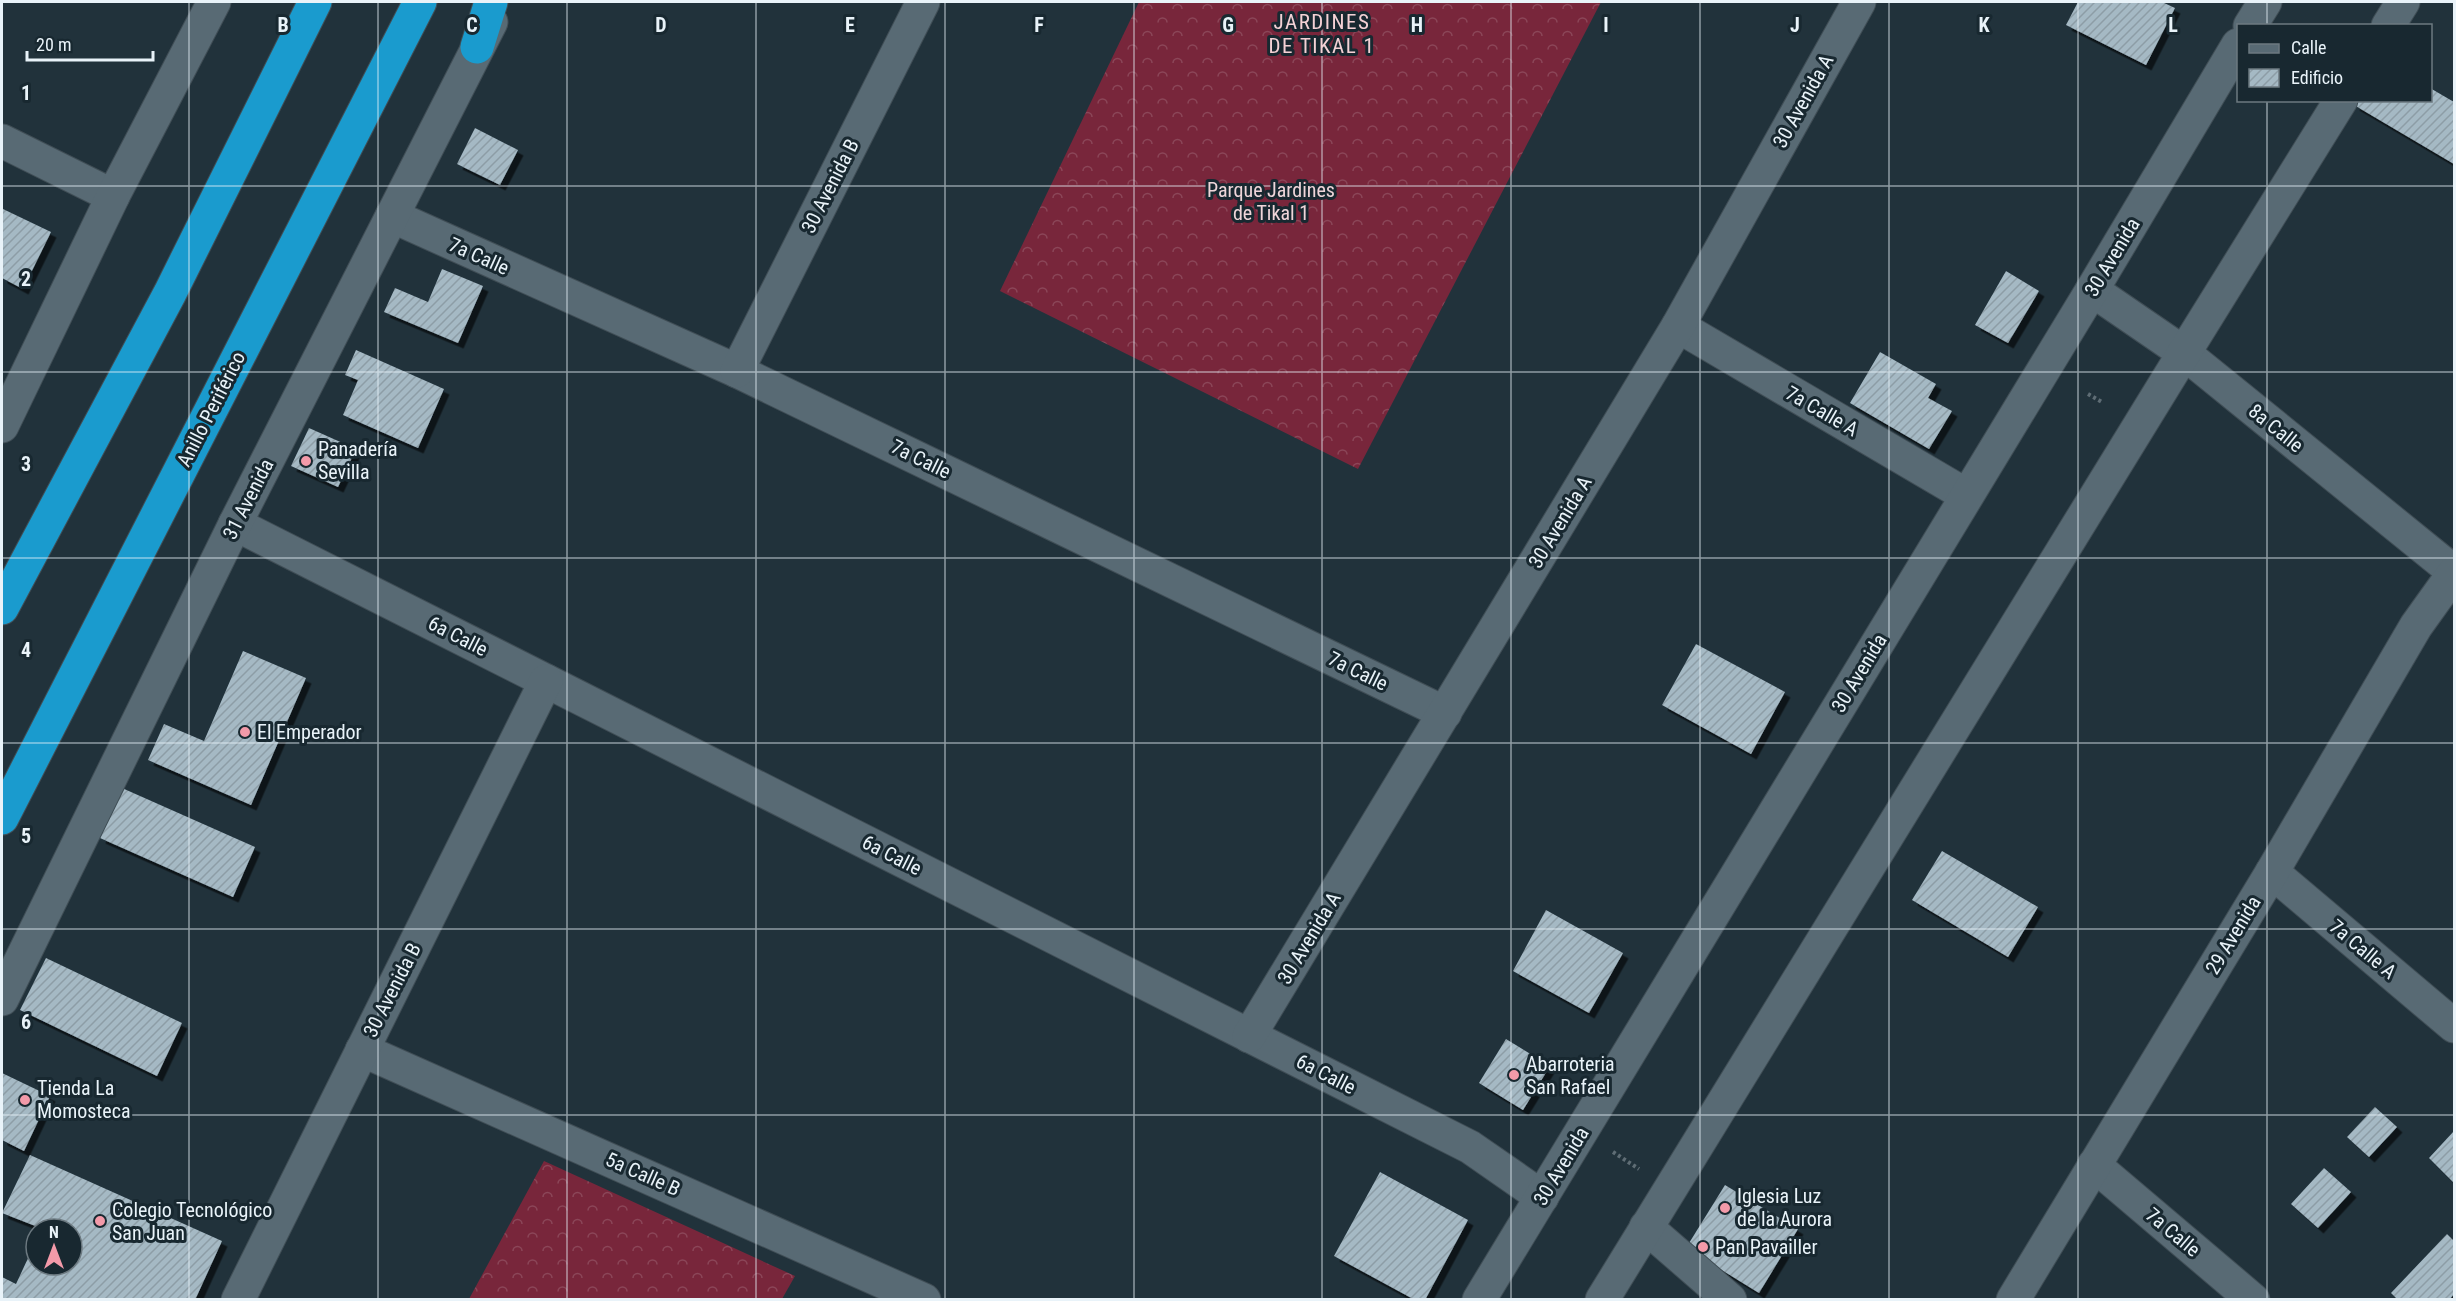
<svg xmlns="http://www.w3.org/2000/svg" width="2456" height="1301" viewBox="0 0 2456 1301" font-family="'Roboto Condensed',sans-serif">
<style>
.forest{fill:url(#forest-crowns)}
.building{fill:url(#building-hatch);filter:url(#shadow)}
.lines{fill:none;stroke-linecap:round;stroke-linejoin:round}
.minor-casing{stroke:#404e56;stroke-width:35}
.highway-casing{stroke:#404e56;stroke-width:35}
.path{stroke:#5f6d75;stroke-width:4;stroke-dasharray:3 3;stroke-linecap:butt}
.minor{stroke:#586a74;stroke-width:33}
.highway{stroke:#1a9bce;stroke-width:33}
.grid{fill:none;stroke:#e9f3f9;stroke-width:1.5;stroke-opacity:0.55}
.poi-dot{fill:#f39aa9;stroke:#182830;stroke-width:2}
.labels{text-anchor:middle;dominant-baseline:central;stroke-width:6;stroke-linejoin:round;paint-order:stroke}
.street-label{font-size:20px;fill:#e9f3f9;stroke:#182830}
.park-label{font-size:20px;fill:#efd5d9;stroke:#182830}
.poi-label{font-size:20px;fill:#e9f3f9;stroke:#182830;text-anchor:start}
.neighbourhood-label{font-size:21px;letter-spacing:1.5px;fill:#f4d1d5;stroke:#182830}
.grid-label{font-size:20px;text-anchor:middle;font-weight:bold;fill:#e9f3f9;stroke:#182830;stroke-width:6;stroke-linejoin:round;paint-order:stroke}
</style>
<defs>
<pattern id="forest-crowns" width="20" height="18" patternUnits="userSpaceOnUse" patternTransform="scale(1.5)"><rect width="20" height="18" fill="#78263b"/><path d="M2 6a3 3 0 1 1 6 0M12 15a3 3 0 1 1 6 0" fill="none" stroke="#8b4658"/></pattern>
<pattern id="building-hatch" width="6" height="6" patternUnits="userSpaceOnUse" patternTransform="scale(1.5)"><rect width="6" height="6" fill="#a5b9c4"/><path d="M-1 1l2-2M0 6l6-6M5 7l2-2" fill="none" stroke="#8d9da6"/></pattern>
<filter id="shadow"><feDropShadow dx="5.5" dy="5.5" stdDeviation="0" flood-color="#0009"/></filter>
</defs>
<rect width="100%" height="100%" fill="#21323b"/>
<g class="forest">
<path d="M1139,2H1601L1358,469L1000,291Z"/>
<path d="M544,1161L795,1276L782,1299H469Z"/>
</g>
<g class="building">
<path d="M2078,2H2162L2175,8L2146,65L2066,25Z"/>
<path d="M2430,88L2454,102V164L2354,105L2357,100H2430Z"/>
<path d="M475,128L518,150L500,185L457,164Z"/>
<path d="M3,209L51,232L23,289L2,278Z"/>
<path d="M442,269L483,286L458,343L384,312L395,288L428,302Z"/>
<path d="M2006,271L2039,291L2008,343L1975,325Z"/>
<path d="M356,350L444,389L418,448L343,415L358,380L345,375Z"/>
<path d="M1880,352L1936,384L1928,398L1952,411L1929,449L1850,403Z"/>
<path d="M309,428L356,449L338,487L291,466Z"/>
<path d="M1696,644L1785,692L1751,754L1662,705Z"/>
<path d="M243,651L306,678L251,805L148,760L164,724L204,741Z"/>
<path d="M122,788L255,847L233,897L100,838Z"/>
<path d="M1942,851L2038,907L2008,957L1912,900Z"/>
<path d="M1546,910L1623,953L1589,1013L1513,971Z"/>
<path d="M46,958L182,1023L157,1076L20,1010Z"/>
<path d="M1506,1039L1550,1066L1523,1110L1479,1083Z"/>
<path d="M2,1073L50,1096L24,1151L2,1140Z"/>
<path d="M2375,1107L2397,1127L2369,1157L2347,1137Z"/>
<path d="M2454,1131V1183L2429,1158Z"/>
<path d="M30,1155L222,1241L195,1300H2V1277L16,1284L36,1241V1265H72V1229H43L2,1213Z"/>
<path d="M2324,1168L2351,1192L2318,1228L2291,1204Z"/>
<path d="M1380,1172L1468,1220L1425,1300H1415L1334,1256Z"/>
<path d="M1725,1185L1798,1229L1759,1293L1686,1248Z"/>
<path d="M2447,1234L2454,1241V1294L2449,1300H2398L2391,1293Z"/>
</g>
<g class="lines">
<g class="minor-casing">
<g id="minor">
<path d="M2250,26L2265,2"/>
<path d="M2388,26L2403,2"/>
<path d="M2,141L113,196"/>
<path d="M392,216L737,371L1445,713"/>
<path d="M2092,290L2184,353L2454,572"/>
<path d="M1678,326L1966,495"/>
<path d="M737,371L923,2"/>
<path d="M2,426L113,196L214,2"/>
<path d="M235,524L1470,1147L1542,1197"/>
<path d="M2272,872L2454,1026"/>
<path d="M2,999L235,524L491,22"/>
<path d="M1249,1036L1678,326L1859,2"/>
<path d="M362,1050L924,1300"/>
<path d="M2094,1165L2253,1300"/>
<path d="M1646,1227L1730,1300"/>
<path d="M238,1300L546,681"/>
<path d="M1479,1300L2092,290L2238,45"/>
<path d="M1602,1300L2184,353L2341,100"/>
<path d="M2013,1300L2272,872L2416,626L2454,573"/>
</g>
</g>
<g class="highway-casing">
<g id="highway">
<path d="M477,47L491,2"/>
<path d="M2,608L170,293L315,2"/>
<path d="M2,818L420,2"/>
</g>
</g>
<g class="path">
<path d="M2088,394L2102,402"/>
<path d="M1613,1152L1639,1169"/>
</g>
<use href="#minor" class="minor"/>
<use href="#highway" class="highway"/>
</g>
<path class="grid" d="M189,2V1300M378,2V1300M567,2V1300M756,2V1300M945,2V1300M1134,2V1300M1322,2V1300M1511,2V1300M1700,2V1300M1889,2V1300M2078,2V1300M2267,2V26M2267,100V1300M2,186H2454M2,372H2454M2,558H2454M2,743H2454M2,929H2454M2,1115H2454"/>
<g class="poi-dot">
<circle cx="306" cy="461" r="6"/>
<circle cx="245" cy="732" r="6"/>
<circle cx="1514" cy="1075" r="6"/>
<circle cx="25" cy="1100" r="6"/>
<circle cx="1725" cy="1208" r="6"/>
<circle cx="100" cy="1221" r="6"/>
<circle cx="1703" cy="1247" r="6"/>
</g>
<g class="labels">
<g class="street-label">
<text transform="translate(1803 101) rotate(-61)">30 Avenida A</text>
<text transform="translate(830 186) rotate(-63)">30 Avenida B</text>
<text transform="translate(479 256) rotate(24)">7a Calle</text>
<text transform="translate(2112 257) rotate(-59)">30 Avenida</text>
<text transform="translate(211 409) rotate(-63)">Anillo Periférico</text>
<text transform="translate(1822 411) rotate(30)">7a Calle A</text>
<text transform="translate(2276 428) rotate(39)">8a Calle</text>
<text transform="translate(921 459) rotate(26)">7a Calle</text>
<text transform="translate(248 499) rotate(-63)">31 Avenida</text>
<text transform="translate(1560 522) rotate(-59)">30 Avenida A</text>
<text transform="translate(458 636) rotate(27)">6a Calle</text>
<text transform="translate(1358 671) rotate(26)">7a Calle</text>
<text transform="translate(1859 673) rotate(-59)">30 Avenida</text>
<text transform="translate(892 855) rotate(27)">6a Calle</text>
<text transform="translate(2233 935) rotate(-59)">29 Avenida</text>
<text transform="translate(1309 938) rotate(-59)">30 Avenida A</text>
<text transform="translate(2363 949) rotate(40)">7a Calle A</text>
<text transform="translate(392 990) rotate(-63)">30 Avenida B</text>
<text transform="translate(1326 1074) rotate(27)">6a Calle</text>
<text transform="translate(1561 1166) rotate(-59)">30 Avenida</text>
<text transform="translate(643 1174) rotate(24)">5a Calle B</text>
<text transform="translate(2173 1232) rotate(40)">7a Calle</text>
</g>
<g class="park-label">
<text x="1271" y="190">Parque Jardines<tspan x="1271" dy="23">de Tikal 1</tspan></text>
</g>
<g class="poi-label">
<text x="318" y="449">Panadería<tspan x="318" dy="23">Sevilla</tspan></text>
<text x="257" y="732">El Emperador</text>
<text x="1526" y="1064">Abarroteria<tspan x="1526" dy="23">San Rafael</tspan></text>
<text x="37" y="1088">Tienda La<tspan x="37" dy="23">Momosteca</tspan></text>
<text x="1737" y="1196">Iglesia Luz<tspan x="1737" dy="23">de la Aurora</tspan></text>
<text x="112" y="1210">Colegio Tecnológico<tspan x="112" dy="23">San Juan</tspan></text>
<text x="1715" y="1247">Pan Pavailler</text>
</g>
<g class="neighbourhood-label">
<text x="1322" y="22">JARDINES<tspan x="1322" dy="24">DE TIKAL 1</tspan></text>
</g>
</g>
<g class="grid-label">
<text x="283" y="32">B</text>
<text x="472" y="32">C</text>
<text x="661" y="32">D</text>
<text x="850" y="32">E</text>
<text x="1039" y="32">F</text>
<text x="1228" y="32">G</text>
<text x="1417" y="32">H</text>
<text x="1606" y="32">I</text>
<text x="1795" y="32">J</text>
<text x="1984" y="32">K</text>
<text x="2173" y="32">L</text>
<text x="26" y="100">1</text>
<text x="26" y="286">2</text>
<text x="26" y="471">3</text>
<text x="26" y="657">4</text>
<text x="26" y="843">5</text>
<text x="26" y="1029">6</text>
</g>
<rect width="2456" height="1301" fill="none" stroke="#e9f3f9" stroke-width="6"/>
<rect x="2237" y="24" width="195" height="78" fill="#182830" stroke="#6c7980" stroke-width="1.5"/>
<rect x="2249" y="44" width="30" height="9" fill="#586a74" stroke="#6c7980" stroke-width="1.5"/>
<text x="2291" y="54" font-size="18" fill="#e9f3f9">Calle</text>
<rect x="2249" y="69" width="30" height="18" fill="url(#building-hatch)" stroke="#6c7980" stroke-width="1.5"/>
<text x="2291" y="84" font-size="18" fill="#e9f3f9">Edificio</text>
<g transform="translate(54 1247)"><circle r="28" fill="#182830" stroke="#6c7980" stroke-width="1.5"/>
<path d="M0-4.5L10 22L0 15L-10 22Z" fill="#f39aa9"/>
<text y="-9" font-size="16" font-weight="bold" text-anchor="middle" fill="#e9f3f9">N</text>
</g>
<path d="M27 51v9h126v-9" fill="none" stroke="#e9f3f9" stroke-width="3"/>
<text x="36" y="51" font-size="18" fill="#e9f3f9" stroke="#182830" stroke-width="4.5" paint-order="stroke">20 m</text>
</svg>
